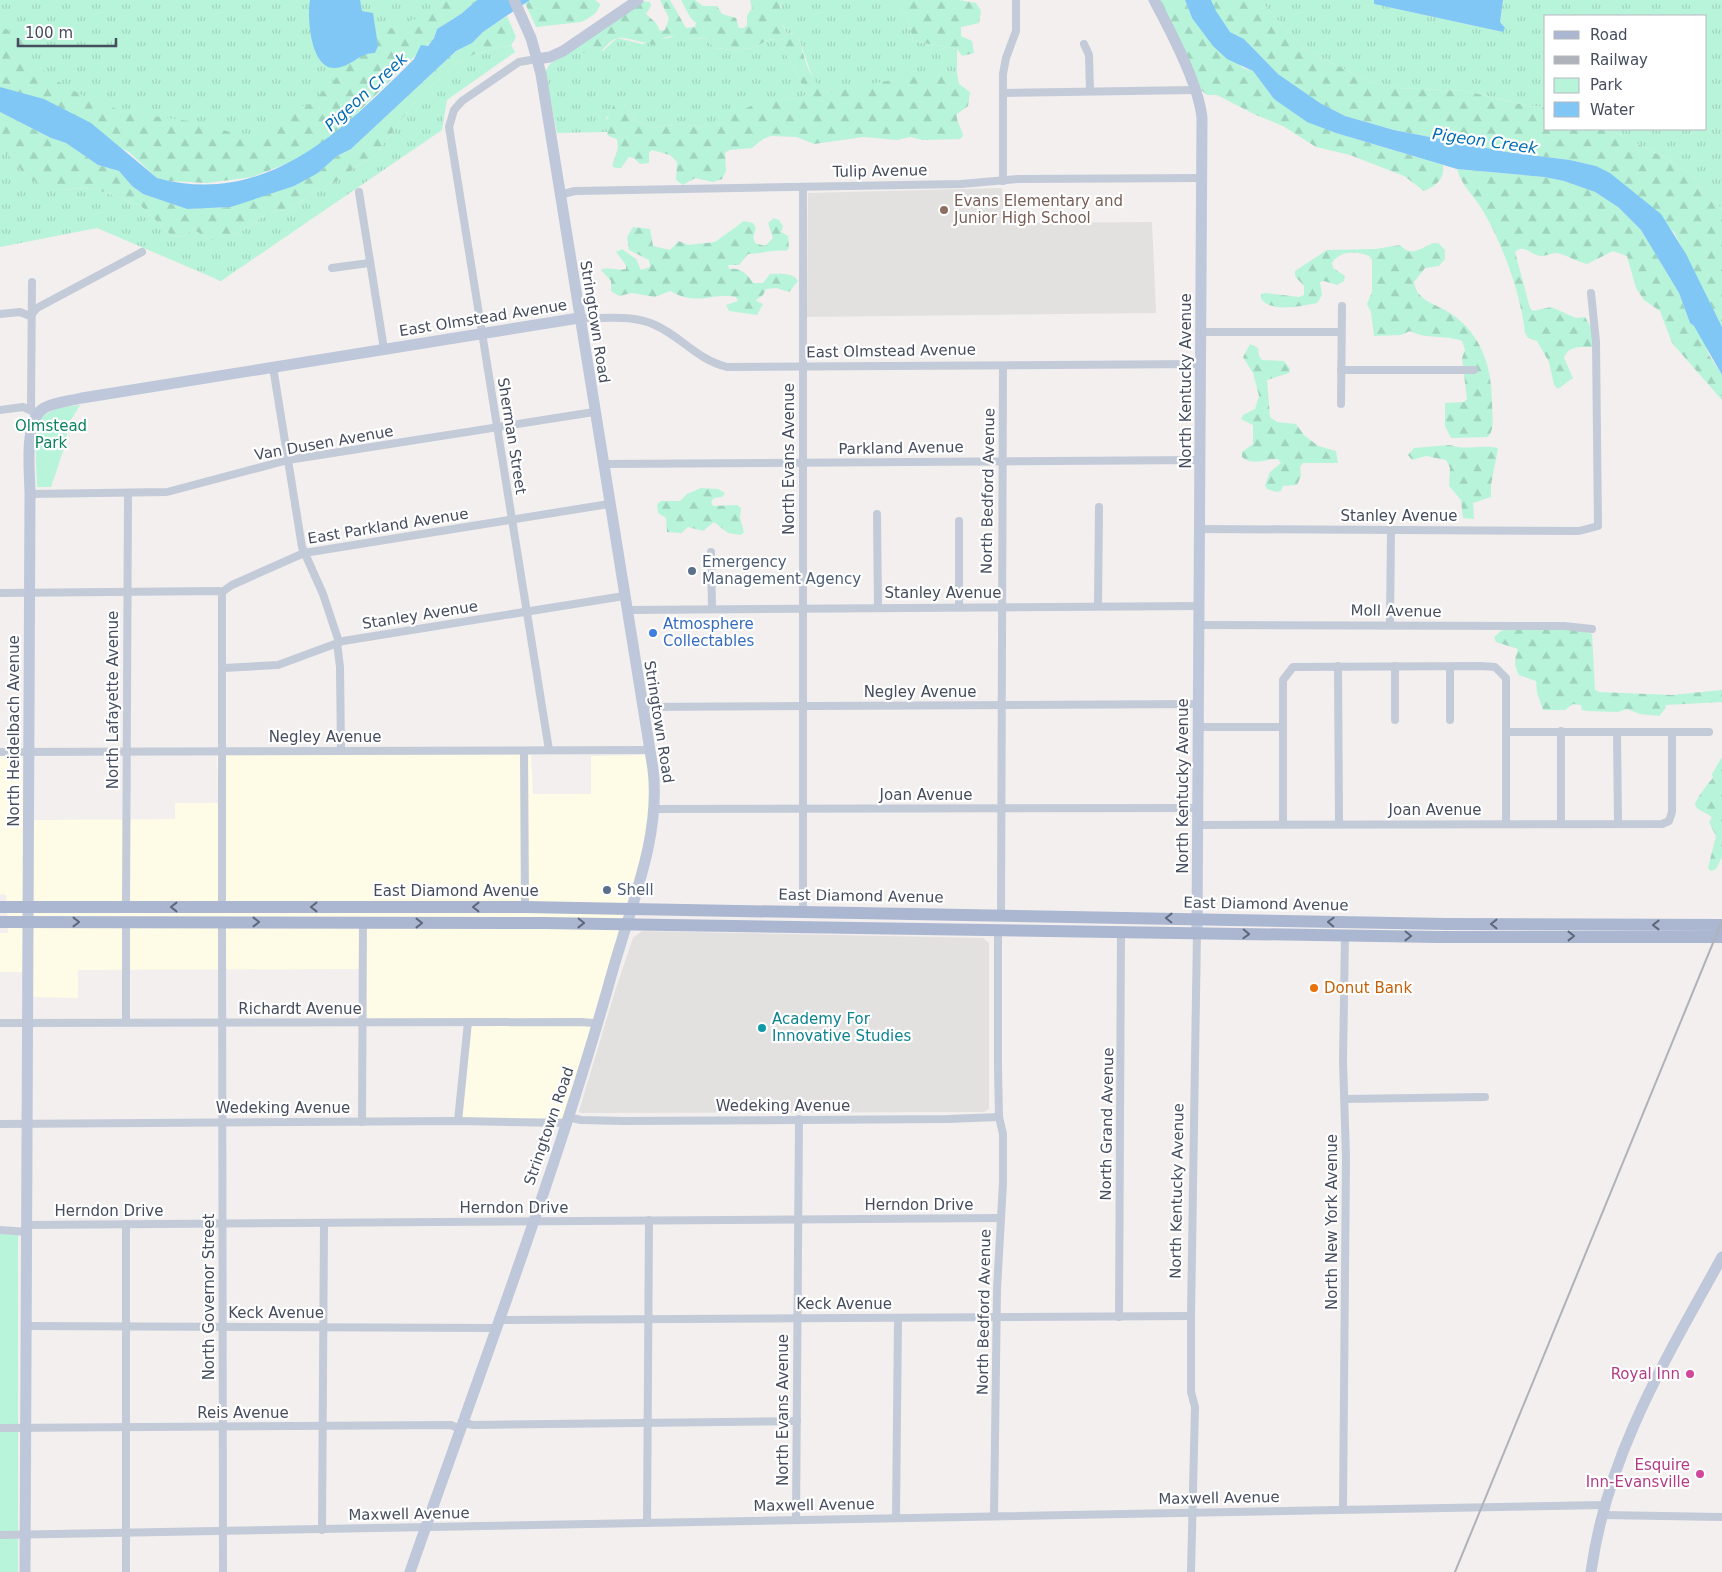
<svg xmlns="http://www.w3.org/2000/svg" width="1722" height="1572" viewBox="0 0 1722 1572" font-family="'DejaVu Sans',sans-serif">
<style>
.commercial{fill:#fefbe6}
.education{fill:#e3e0e0}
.grass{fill:url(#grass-tufts)}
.forest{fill:url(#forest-firs)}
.park{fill:#b8f4da}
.water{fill:#80c7f6}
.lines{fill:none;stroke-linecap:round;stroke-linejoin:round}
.street{stroke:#c3cad8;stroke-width:8}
.secondary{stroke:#bfc7da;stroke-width:11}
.primary{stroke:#abb7d1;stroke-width:12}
.rail{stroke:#b0b2ba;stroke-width:2}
.oneway{stroke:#5e687b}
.education-dot{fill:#8d6e63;stroke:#fff;stroke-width:2}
.service-dot{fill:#5c6f8a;stroke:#fff;stroke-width:2}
.shop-dot{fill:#3f7fe0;stroke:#fff;stroke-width:2}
.food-dot{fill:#e8710a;stroke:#fff;stroke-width:2}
.culture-dot{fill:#0f9aa8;stroke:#fff;stroke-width:2}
.hotel-dot{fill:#d1479c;stroke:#fff;stroke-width:2}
.labels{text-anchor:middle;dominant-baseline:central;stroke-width:4.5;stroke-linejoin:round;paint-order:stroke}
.street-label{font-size:15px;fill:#454d5e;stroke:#fff}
.education-label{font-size:15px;fill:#785e54;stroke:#fff;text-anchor:start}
.park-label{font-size:15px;fill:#0c825e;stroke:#fff}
.service-label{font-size:15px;fill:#4e5e75;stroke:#fff;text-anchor:start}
.shop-label{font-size:15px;fill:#366cbe;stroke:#fff;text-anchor:start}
.food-label{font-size:15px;fill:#c56008;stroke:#fff;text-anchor:start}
.culture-label{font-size:15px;fill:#0d838f;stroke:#fff;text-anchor:start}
.hotel-label{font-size:15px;fill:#b23c85;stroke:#fff;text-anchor:end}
.water-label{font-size:16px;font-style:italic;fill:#006db6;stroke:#fff}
</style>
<defs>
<pattern id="grass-tufts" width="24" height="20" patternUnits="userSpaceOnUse" patternTransform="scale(1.25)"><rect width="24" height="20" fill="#b8f4da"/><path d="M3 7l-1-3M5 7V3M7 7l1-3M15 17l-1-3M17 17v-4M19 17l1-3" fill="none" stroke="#a0d3be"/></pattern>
<pattern id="forest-firs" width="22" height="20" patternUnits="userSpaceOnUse" patternTransform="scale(1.25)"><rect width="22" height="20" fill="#b8f4da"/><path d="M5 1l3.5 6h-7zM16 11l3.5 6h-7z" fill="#a0d3be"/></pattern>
</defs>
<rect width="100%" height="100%" fill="#f2efee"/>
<path class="commercial" d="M0,754H22L23,820L175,819V803H218L217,754L531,755L533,794H591V756L646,755L652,789L650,825L564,1118L462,1119L472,1019L362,1020L361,969L78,970V998L30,997V972H0V933H8L6,895L0,894Z"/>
<g class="education">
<path d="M1002,188L1004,223L1152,222L1156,313L807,317L808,193Z"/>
<path d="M642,931L983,938L989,943V1109L984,1112L581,1113L579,1111L616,988L633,938Z"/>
</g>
<g class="grass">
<path d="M0,0H463L265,147L117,118L0,55Z"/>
<path d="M783,0H897L909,22L913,41L957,49V73L954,71L830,92L821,88L814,82L798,36L794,33L787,34C782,23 778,11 783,0Z"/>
<path d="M1260,0H1374V4L1503,32L1500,22L1503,0H1722V209L1688,173L1673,162L1608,129H1706V16H1546V107L1528,106L1466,91L1398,88L1370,82L1304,49Z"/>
<path d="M680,35L689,39L707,38L714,48C727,49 741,51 754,47C763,44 768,36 779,41L807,94L799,99L785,97L705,128L681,124L653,128L636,120L624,104L612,111L606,118L607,132L557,133L545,72L550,64L578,45L603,51L617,38L642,44Z"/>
<path d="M511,45L515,52L447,100L442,130L221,281L97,228L0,247V148L2,147L26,176L60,190L84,188L98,190L141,206L173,237L185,236L193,229L209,240L236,235L262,217L279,210L288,211L311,194L341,179L356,167L374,157L414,103L451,68L475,54Z"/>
</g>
<g class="forest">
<path d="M438,0H477L461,14L437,29C434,40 429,45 420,51L338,132L296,160L252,177L207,183L169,181L157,178L129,152L0,87V27L32,40L26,48L29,58L54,79L83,96L125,112L196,122L250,138L277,127L293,108L311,104L350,63L360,55L368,53L378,46L376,27L386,30L429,14L440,8Z"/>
<path d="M530,0H595L600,4C599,12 589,19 581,22L536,27L525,3Z"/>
<path d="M660,0H670L686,28L695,27L696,23L690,17L681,0H695L703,6H717L722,14L736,18L739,28H744L747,25V16L752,8L750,0H783L780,7L786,19L783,26L787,34L794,33L798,36C805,57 808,84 830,92L922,74L955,71L957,73L959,84L970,92L968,106L957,114C956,123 962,127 963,136L960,139L923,140L910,137L897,140L863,137L814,144L797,137L771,136L763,139L752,148L729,150L725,153L726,171L722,179L713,182L695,178L683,185L676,180L677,162L670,155L652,150L649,153V163L640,164L634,158L629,157L621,168H616L612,166L618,148L617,139L608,136L605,123L615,102L624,104L636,120L653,128L681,124L705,128L757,103L785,97L799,99L807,94L779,41C768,36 763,44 754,47C741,51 727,49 714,48L707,38C701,37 696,39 690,39C675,38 668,31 656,45C648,44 623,36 617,38C603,43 604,59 584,53C579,52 578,50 578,45L640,1L650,2L651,6L646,14L656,23L660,31L665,30L669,18Z"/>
<path d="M897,0H959L976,3L981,11L979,23L961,27V36L972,41L974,53L962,56L957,49L913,41L909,22Z"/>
<path d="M1159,0H1185L1192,18L1243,68L1253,71L1274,99L1336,133L1443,165C1445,179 1436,186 1424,191L1404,176L1350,155L1316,147L1283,126L1256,115L1217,95H1207L1200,89Z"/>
<path d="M1211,0H1260L1304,49L1370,82L1398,88L1466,91L1528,106L1546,107V129H1608L1673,162L1688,173L1722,209V327L1674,232L1596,166L1570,160L1507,152L1394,130L1345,116L1320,103L1278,74L1244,39L1230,32L1215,11Z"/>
<path d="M507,16L516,37L511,45L475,54L451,68L414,103L374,157L356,167L341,179L311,194L288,211L279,210L262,217L236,235L218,240H209L193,229L185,236L173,237L141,206L98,190L84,188L60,190L41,185L26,176L2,148H0V112L51,138L66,143L98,165L119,171L132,186L143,194L187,209L231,207L318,173L337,156L351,149L456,51L472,43L483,32Z"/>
<path d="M1457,169L1544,177L1564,181L1595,192L1618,207L1641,230L1679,293L1690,323L1694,326L1704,342L1709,355L1722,375V400L1672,343L1660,311L1644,300L1636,288L1627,256L1613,251L1587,264C1578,262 1570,257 1561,254C1554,251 1548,256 1541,256C1530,255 1524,243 1515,252L1530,308L1533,311L1551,307L1576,318L1585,317L1592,329V347C1581,347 1568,345 1564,358L1573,378L1558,389L1554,385L1549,362L1537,341L1528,338L1525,333C1521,294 1503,245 1483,211C1475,197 1461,185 1457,169Z"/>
<path d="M774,218L779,220L783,226L781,232L788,236L789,248L786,251C773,249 761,254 748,254L739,265H728L729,269C740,267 748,274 753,283H763L770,274C779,274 793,272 798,281L789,292L776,288L766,289L763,295L757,299L756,301L763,304L757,315L729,311L726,305L738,301L736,297C710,292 699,307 670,291L655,297L632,293L619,296L611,291V281L601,270C608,266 617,271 626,269V265L616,252L622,249L636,259L641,270L650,267L649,260L629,250L627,237L633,227L650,229L653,246L670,250L679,241L688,245L715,242L744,221L753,223L756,228L753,237L755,243L765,246L773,238L768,223Z"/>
<path d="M1433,243H1438L1445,250V259L1439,266L1425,268L1414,282C1417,302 1437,304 1450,313C1482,334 1492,368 1492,403C1492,414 1495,429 1488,437L1451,438L1445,426V403L1464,402L1467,399L1462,358L1465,350L1462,341C1443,334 1428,340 1410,331L1401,335L1374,336L1371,312L1367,304L1372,292V260L1369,256C1356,250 1339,251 1332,263L1333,268L1345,276L1344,281L1337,285L1324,281L1320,282L1322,295L1317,303C1302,306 1272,313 1261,299V294L1266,293L1299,297L1304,295V286L1295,276V271L1327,250L1376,249L1400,245C1411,257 1420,249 1433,243Z"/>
<path d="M1250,344L1258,348L1259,356L1262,360L1284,361L1290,369L1289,373L1267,380L1270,417L1277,422L1296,424L1304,435L1318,446L1336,451L1338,463H1303L1300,467L1301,476L1297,485L1283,486L1281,491L1276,492L1267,489L1265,485L1270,472L1281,463L1278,459C1266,458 1253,467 1242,457V452L1253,444V425L1241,419L1243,415L1255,409L1259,396L1253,373L1243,357Z"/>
<path d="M1450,445C1466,451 1480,444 1498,448L1491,485V497L1473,503L1474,519L1463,518L1461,500L1449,486L1450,468L1446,460L1426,456L1412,460L1408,455L1414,448Z"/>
<path d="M701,488L718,489L725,493L722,497L714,498L711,502L713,506L737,505L741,508L740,518L744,532L741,535L728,533L714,522L703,531L688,527L681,533L667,532L666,518L658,513L657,504L661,501H680L687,494Z"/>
<path d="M1505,628H1574L1592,634L1595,690L1599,692L1672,695L1722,690V702L1666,705L1665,709L1659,716L1640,714L1627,709L1618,712L1587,711L1582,710L1581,705L1573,704L1565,710H1543L1537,693L1536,681L1519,675C1514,666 1514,660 1518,649L1496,642L1494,637Z"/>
<path d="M1722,757V857L1716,869L1711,871L1708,868L1716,836L1709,822L1712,818C1707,811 1699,813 1695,805C1696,799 1709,782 1713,778L1712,774Z"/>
</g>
<g class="park">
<path d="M80,405L68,425L66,442L51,487H37L35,432L42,416L58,408Z"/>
<path d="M0,1233L18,1235V1572H0Z"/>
</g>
<g class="water">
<path d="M310,0H360L362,11L373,13L378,46L375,53C358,53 352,67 335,68C310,69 307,16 310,0Z"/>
<path d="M477,0H530L483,32L472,43L456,51L351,149L337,156L318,173L294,186L231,207L187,209L143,194L132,186L119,171L98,165L66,143L51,138L0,112V87L44,99L91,123L157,178C267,208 344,129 414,59L421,45L428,46L434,38L437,29L461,14Z"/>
<path d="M1185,0H1211L1216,11L1230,32L1244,39L1278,74L1320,103L1345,116L1394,130L1507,152L1570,160L1596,166L1610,173L1661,214L1686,254L1722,327V375L1694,326L1690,323L1679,293L1641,230L1618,207L1595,192L1564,181L1544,177L1457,169L1336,133L1307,122L1274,99L1253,71L1227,59L1213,46L1192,18Z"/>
<path d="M1374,0H1503L1500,22L1505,28L1503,32L1374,4Z"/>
</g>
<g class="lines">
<g class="street">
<path d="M1084,44L1089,55L1090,91"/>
<path d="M537,59L519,62L462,101L454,110L449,127L549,750"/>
<path d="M1003,93L1195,90"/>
<path d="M1003,181V74L1006,58L1016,31V0"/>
<path d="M359,192L384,349"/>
<path d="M559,195L575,191L961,184L1018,179L1202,178"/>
<path d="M332,268L369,263"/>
<path d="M32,282L31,407L36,417"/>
<path d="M0,314L20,312L30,316L37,308L142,252"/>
<path d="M579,318C605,319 631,314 655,325C682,337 696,359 727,367L1201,364"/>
<path d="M1201,332H1341"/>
<path d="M273,367L302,547L323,594L339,642"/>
<path d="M1341,370H1474"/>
<path d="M1341,404L1342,306"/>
<path d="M0,410L23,407L32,411"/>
<path d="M603,464L1200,460"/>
<path d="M30,494L167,492L288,460L594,412"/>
<path d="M877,514L878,608"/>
<path d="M1200,529L1579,531L1598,526L1596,342L1591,293"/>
<path d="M711,552L712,608"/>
<path d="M222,592L232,585L304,553L609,504"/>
<path d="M222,592V907"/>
<path d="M0,593L219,591L222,592"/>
<path d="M1098,606L1099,507"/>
<path d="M959,607V521"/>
<path d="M627,610L1199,606"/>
<path d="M1390,624L1391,530"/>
<path d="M1199,625L1564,626L1592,629"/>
<path d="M337,643L340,667L341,750"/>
<path d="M1338,666L1339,824"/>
<path d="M1395,666V720"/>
<path d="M224,668L278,665L343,641L624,596"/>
<path d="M642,707L1199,704"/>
<path d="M1450,720V667"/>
<path d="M1199,727H1283"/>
<path d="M1561,731V823"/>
<path d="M1506,732H1709"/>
<path d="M1617,732L1618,824"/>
<path d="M524,751L525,907"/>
<path d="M0,752L650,750"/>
<path d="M654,809L1198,808"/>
<path d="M1283,824V680L1293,667L1481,666L1495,667L1506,678V824"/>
<path d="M1198,825L1662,824L1669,821L1672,812V732"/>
<path d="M126,907L128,494"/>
<path d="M803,912V187"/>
<path d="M1001,915L1003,366"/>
<path d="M222,922L223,1572"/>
<path d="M126,1022V923"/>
<path d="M0,1023L581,1022L594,1023L597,1027"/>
<path d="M1345,1099L1485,1097"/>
<path d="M568,1117L581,1120L624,1121L948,1119L999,1117"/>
<path d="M458,1121L468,1022"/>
<path d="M362,1122L363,923"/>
<path d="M0,1124L458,1121L566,1123"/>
<path d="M28,1225L1000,1218"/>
<path d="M0,1230L28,1232"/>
<path d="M1119,1317L1121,931"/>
<path d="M498,1320L1191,1316"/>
<path d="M26,1326L495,1328"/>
<path d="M464,1418V1423L473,1425L797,1421"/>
<path d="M0,1428L451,1425L460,1429"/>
<path d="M1343,1509L1346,1157L1343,1061L1345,935"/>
<path d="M994,1515L997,1289L1003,1183V1134L999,1117L998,1067V930"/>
<path d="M1602,1515L1722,1517"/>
<path d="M896,1517L898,1318"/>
<path d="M796,1520L799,1119"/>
<path d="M647,1523L649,1220"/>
<path d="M322,1530L324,1223"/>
<path d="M0,1535L1604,1505"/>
<path d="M126,1572V1224"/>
<path d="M1191,1572L1195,1407L1191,1392V1316L1197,932"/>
</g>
<g class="secondary">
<path d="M1154,0C1170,30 1199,85 1202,118L1197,928"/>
<path d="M537,59L550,57L563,51L638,0"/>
<path d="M25,1572L30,494C30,473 23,421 44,408C55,402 70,401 82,398L579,318"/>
<path d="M410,1572C480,1371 557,1171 614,966C632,903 661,835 653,769L541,74L531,38L514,0"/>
<path d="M1591,1572C1607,1454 1666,1359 1722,1257"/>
</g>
<g class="primary">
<path d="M0,907H525L1446,924L1722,925"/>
<path d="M0,922L543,923L1438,937H1722"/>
</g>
<path class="rail" d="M1455,1572L1722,921"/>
</g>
<defs><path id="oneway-chevron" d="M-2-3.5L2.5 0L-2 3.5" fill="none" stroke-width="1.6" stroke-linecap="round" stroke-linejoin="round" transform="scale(1.25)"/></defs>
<g class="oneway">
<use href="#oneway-chevron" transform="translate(174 907) rotate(180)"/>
<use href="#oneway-chevron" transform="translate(314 907) rotate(-180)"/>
<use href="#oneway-chevron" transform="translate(476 907) rotate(180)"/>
<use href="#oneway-chevron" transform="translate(1169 918) rotate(-179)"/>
<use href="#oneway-chevron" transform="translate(76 922)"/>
<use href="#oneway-chevron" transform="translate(256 922)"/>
<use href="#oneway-chevron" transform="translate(1331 922) rotate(-178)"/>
<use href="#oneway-chevron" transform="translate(419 923)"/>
<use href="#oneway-chevron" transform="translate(581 923) rotate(1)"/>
<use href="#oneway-chevron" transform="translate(1494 924) rotate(180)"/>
<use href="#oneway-chevron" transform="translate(1656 925) rotate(-180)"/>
<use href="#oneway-chevron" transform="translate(1246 934) rotate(2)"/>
<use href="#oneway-chevron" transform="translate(1408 936) rotate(1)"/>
<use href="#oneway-chevron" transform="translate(1571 936)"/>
</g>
<circle class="education-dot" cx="944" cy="210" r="5"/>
<g class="service-dot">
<circle cx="692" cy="571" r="5"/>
<circle cx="607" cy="890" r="5"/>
</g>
<circle class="shop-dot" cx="653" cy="633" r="5"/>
<circle class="food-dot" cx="1314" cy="988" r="5"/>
<circle class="culture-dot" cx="762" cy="1028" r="5"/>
<g class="hotel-dot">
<circle cx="1690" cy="1374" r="5"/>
<circle cx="1700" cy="1474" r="5"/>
</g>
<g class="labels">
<g class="street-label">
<text transform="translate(880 171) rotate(-1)">Tulip Avenue</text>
<text transform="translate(483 318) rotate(-9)">East Olmstead Avenue</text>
<text transform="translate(595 322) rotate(81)">Stringtown Road</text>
<text transform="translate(891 351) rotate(-1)">East Olmstead Avenue</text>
<text transform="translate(1186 381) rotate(-90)">North Kentucky Avenue</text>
<text transform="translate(512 436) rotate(81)">Sherman Street</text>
<text transform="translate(324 443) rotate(-10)">Van Dusen Avenue</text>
<text transform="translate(901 448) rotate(-1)">Parkland Avenue</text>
<text transform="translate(789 459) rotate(-90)">North Evans Avenue</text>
<text transform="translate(988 491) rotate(-89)">North Bedford Avenue</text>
<text x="1399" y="516">Stanley Avenue</text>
<text transform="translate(388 526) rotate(-9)">East Parkland Avenue</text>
<text x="943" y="593">Stanley Avenue</text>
<text transform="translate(1396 611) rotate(1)">Moll Avenue</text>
<text transform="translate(420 615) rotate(-9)">Stanley Avenue</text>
<text x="920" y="692">Negley Avenue</text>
<text transform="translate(113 700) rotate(-90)">North Lafayette Avenue</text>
<text transform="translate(659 722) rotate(81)">Stringtown Road</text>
<text transform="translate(14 731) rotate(-90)">North Heidelbach Avenue</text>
<text x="325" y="737">Negley Avenue</text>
<text transform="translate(1183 786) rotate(-90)">North Kentucky Avenue</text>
<text x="926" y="795">Joan Avenue</text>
<text x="1435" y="810">Joan Avenue</text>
<text x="456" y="891">East Diamond Avenue</text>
<text transform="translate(861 896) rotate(1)">East Diamond Avenue</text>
<text transform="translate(1266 904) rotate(1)">East Diamond Avenue</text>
<text x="300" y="1009">Richardt Avenue</text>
<text x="783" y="1106">Wedeking Avenue</text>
<text x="283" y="1108">Wedeking Avenue</text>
<text transform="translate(1107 1124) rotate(-89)">North Grand Avenue</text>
<text transform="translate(549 1126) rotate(-71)">Stringtown Road</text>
<text transform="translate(1177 1191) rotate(-89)">North Kentucky Avenue</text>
<text x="919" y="1205">Herndon Drive</text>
<text x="514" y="1208">Herndon Drive</text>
<text x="109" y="1211">Herndon Drive</text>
<text transform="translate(1332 1222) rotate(-90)">North New York Avenue</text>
<text transform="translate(209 1297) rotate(-90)">North Governor Street</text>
<text x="844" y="1304">Keck Avenue</text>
<text transform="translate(984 1312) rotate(-89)">North Bedford Avenue</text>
<text x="276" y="1313">Keck Avenue</text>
<text transform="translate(783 1410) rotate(-90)">North Evans Avenue</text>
<text x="243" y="1413">Reis Avenue</text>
<text transform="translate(1219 1498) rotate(-1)">Maxwell Avenue</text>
<text transform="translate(814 1505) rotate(-1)">Maxwell Avenue</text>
<text transform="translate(409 1514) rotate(-1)">Maxwell Avenue</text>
</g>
<g class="education-label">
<text x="954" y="201">Evans Elementary and<tspan x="954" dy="17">Junior High School</tspan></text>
</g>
<g class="park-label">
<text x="51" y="426">Olmstead<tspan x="51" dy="17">Park</tspan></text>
</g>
<g class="service-label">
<text x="702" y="562">Emergency<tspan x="702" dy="17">Management Agency</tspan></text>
<text x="617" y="890">Shell</text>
</g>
<g class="shop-label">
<text x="663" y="624">Atmosphere<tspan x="663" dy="17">Collectables</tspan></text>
</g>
<g class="food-label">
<text x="1324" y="988">Donut Bank</text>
</g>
<g class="culture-label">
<text x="772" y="1019">Academy For<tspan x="772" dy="17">Innovative Studies</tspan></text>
</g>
<g class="hotel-label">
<text x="1680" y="1374">Royal Inn</text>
<text x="1690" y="1465">Esquire<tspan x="1690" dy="17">Inn-Evansville</tspan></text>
</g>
<g class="water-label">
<text transform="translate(366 92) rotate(-43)">Pigeon Creek</text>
<text transform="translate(1485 141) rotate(8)">Pigeon Creek</text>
</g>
</g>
<rect x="1544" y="15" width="162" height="115" fill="#ffffff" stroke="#b5b8bf"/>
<rect x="1554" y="31" width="25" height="8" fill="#abb7d1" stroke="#b5b8bf"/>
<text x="1590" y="40" font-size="15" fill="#454d5e">Road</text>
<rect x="1554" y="56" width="25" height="8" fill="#b0b2ba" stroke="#b5b8bf"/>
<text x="1590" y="65" font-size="15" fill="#454d5e">Railway</text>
<rect x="1554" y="78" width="25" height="15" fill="#b8f4da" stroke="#b5b8bf"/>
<text x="1590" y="90" font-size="15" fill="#454d5e">Park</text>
<rect x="1554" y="102" width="25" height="15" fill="#80c7f6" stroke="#b5b8bf"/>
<text x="1590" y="115" font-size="15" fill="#454d5e">Water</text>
<path d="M18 38v8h98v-8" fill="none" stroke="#454d5e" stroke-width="2.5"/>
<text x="25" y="38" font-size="15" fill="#454d5e" stroke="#ffffff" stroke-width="4" paint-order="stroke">100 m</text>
</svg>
